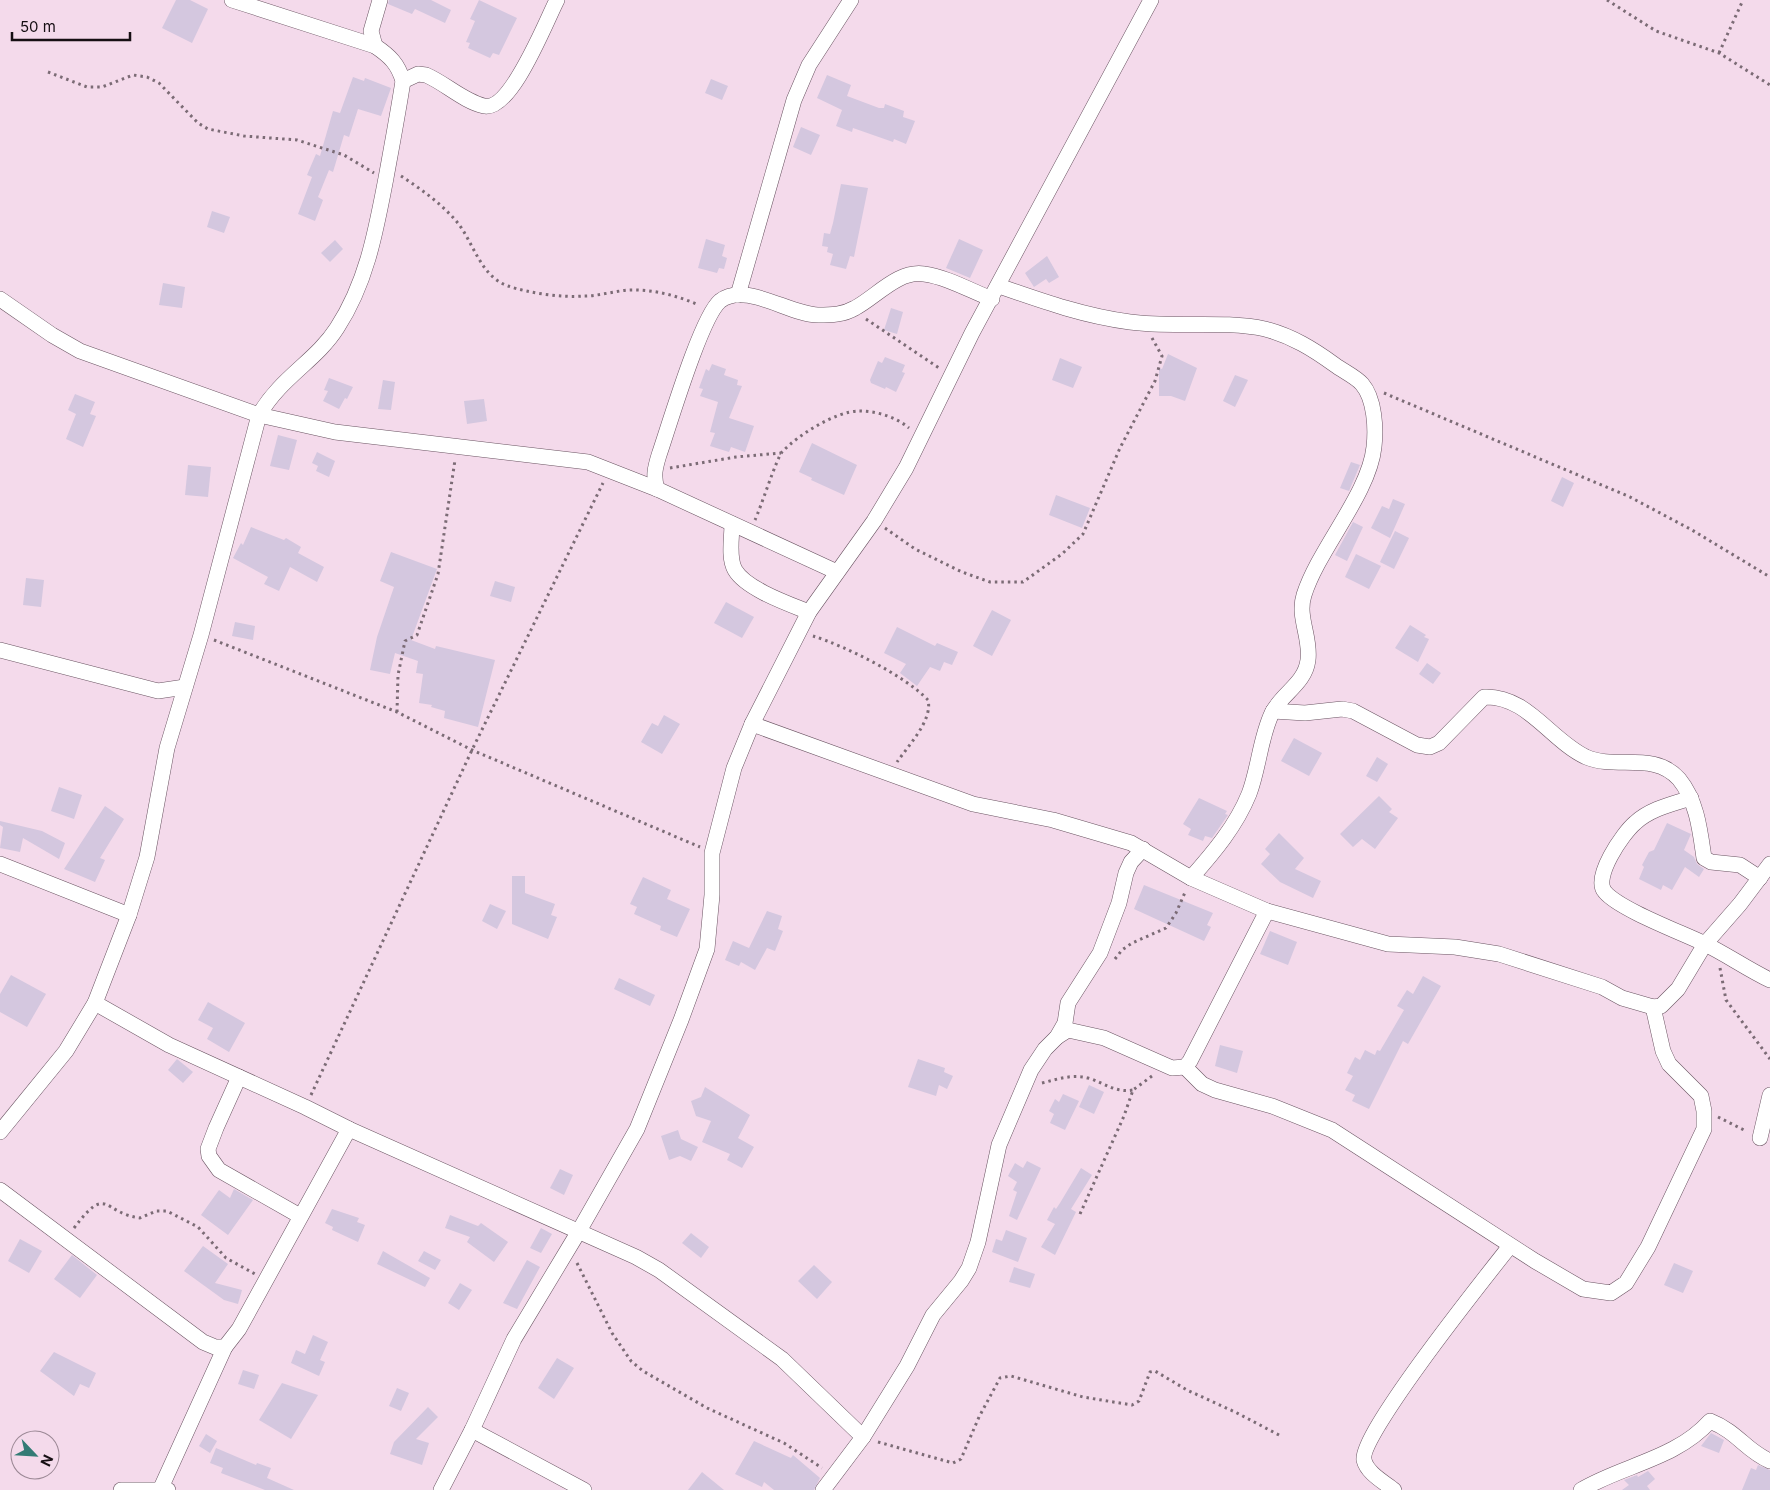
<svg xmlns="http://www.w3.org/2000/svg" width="1770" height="1490" viewBox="0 0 1770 1490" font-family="Inter,sans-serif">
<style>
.building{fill:#d4c7df}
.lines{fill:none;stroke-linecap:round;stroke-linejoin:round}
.minor-casing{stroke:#6a5462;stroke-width:16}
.path{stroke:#7b6b75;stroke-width:3;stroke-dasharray:2.5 4;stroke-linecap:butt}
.minor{stroke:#fff;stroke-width:15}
</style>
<rect width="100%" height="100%" fill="#f4daeb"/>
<g class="building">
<path d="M176,0H190L208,9L192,43L162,28Z"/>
<path d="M389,0H431L451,10L445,23L415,9L412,14L388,4Z"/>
<path d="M479,0L517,18L499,55L493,53L490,58L468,48L470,43L466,42L475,21L470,19Z"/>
<path d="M827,75L851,85L847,96L879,108H884L885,104L904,111L903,117L915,121L906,144L894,139L893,142L853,128L852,132L836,126L842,110L817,98Z"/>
<path d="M353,77L364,81L365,78L391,88L381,116L358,109L349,137L344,135L333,172L329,170L318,197L323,200L315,221L298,214L312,177L307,175L316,154L320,156L333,111L340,113Z"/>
<path d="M711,79L728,86L722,100L705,93Z"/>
<path d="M801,127L820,135L811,155L793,147Z"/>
<path d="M841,184L868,188L854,257L850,256L846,269L830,265L833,254L827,252L828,247L822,246L824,233L830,234L833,223Z"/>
<path d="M212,211L230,217L224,233L207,227Z"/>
<path d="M706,239L725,245L722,256L727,258L724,269L719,268L717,273L698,268Z"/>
<path d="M959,239L983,250L970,278L946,268Z"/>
<path d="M335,240L343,249L330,262L321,253Z"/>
<path d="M1047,256L1059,277L1049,283L1046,279L1034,287L1025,273Z"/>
<path d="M163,283L185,287L182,308L159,305Z"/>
<path d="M891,308L903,312L897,334L884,330Z"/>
<path d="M1168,354L1197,368L1185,401L1171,396H1159V368L1162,369Z"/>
<path d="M885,357L905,365L902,372L905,373L896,392L886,387L885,389L871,383L870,380L878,361L882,363Z"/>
<path d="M1060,358L1082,367L1073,388L1052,380Z"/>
<path d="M712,364L726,369L724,375L738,380L737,385L742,386L729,418L754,426L745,452L731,447L729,452L710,446L715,433L710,432L718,402L700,396L703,389L699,388L706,369L709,371Z"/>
<path d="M1235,375L1248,380L1235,407L1223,401Z"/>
<path d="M329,378L353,387L347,399L345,398L339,409L323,401L328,391L324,390Z"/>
<path d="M383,380L395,382L391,410L378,409Z"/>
<path d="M75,394L95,402L90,414L96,416L83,447L66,439L76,414L68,410Z"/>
<path d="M484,399L487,421L467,424L464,401Z"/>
<path d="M278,435L297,440L289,470L270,466Z"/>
<path d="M812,443L857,465L844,495L811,480L812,478L799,472Z"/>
<path d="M317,452L335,461L329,477L316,471L318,466L312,463Z"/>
<path d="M1351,462L1360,465L1349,491L1340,488Z"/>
<path d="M188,465L211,467L208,497L185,495Z"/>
<path d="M1562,477L1574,483L1563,507L1551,501Z"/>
<path d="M1056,495L1090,508L1082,528L1049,515Z"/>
<path d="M1393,499L1405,504L1390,538L1371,528L1382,506L1389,509Z"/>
<path d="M1353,522L1363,527L1347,561L1335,555Z"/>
<path d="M251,527L284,540L286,538L301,547L298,553L324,567L317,582L290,567L279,591L264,584L268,577L233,558L241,543L243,545Z"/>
<path d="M1395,531L1409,538L1394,569L1380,562Z"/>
<path d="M391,552L437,569L411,640L435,649L436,646L495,660L478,727L444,718L445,711L431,707L432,705L419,703L423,674L416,673L418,661L395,653L390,674L370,670L377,637L394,587L380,581Z"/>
<path d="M1356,554L1381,566L1369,589L1345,577Z"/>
<path d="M26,578L44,580L41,607L23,605Z"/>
<path d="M495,581L515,587L511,602L490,596Z"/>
<path d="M726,602L754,617L742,638L714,623Z"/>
<path d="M992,610L1011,620L992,656L973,646Z"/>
<path d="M235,622L255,626L253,640L232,636Z"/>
<path d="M1410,625L1426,635L1424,637L1429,639L1418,662L1395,648Z"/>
<path d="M897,627L935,646L937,643L958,652L952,665L944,662L940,671L930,667L917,686L900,673L906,664L884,653Z"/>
<path d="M1427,663L1441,673L1433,684L1419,674Z"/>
<path d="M664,715L680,724L662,754L641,742L652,723L658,726Z"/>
<path d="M1294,738L1322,753L1309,776L1281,761Z"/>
<path d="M1377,757L1388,764L1377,782L1366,776Z"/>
<path d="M59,787L82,795L74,819L51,811Z"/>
<path d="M1379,796L1392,809L1389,812L1398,818L1375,849L1362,839L1353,847L1340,834Z"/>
<path d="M1199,798L1227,811L1225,814L1228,815L1212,838L1205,836L1203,841L1188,835L1191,829L1183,824Z"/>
<path d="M105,806L124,819L100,858L105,860L95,882L64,869Z"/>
<path d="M0,821L42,831L65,843L59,859L23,838L20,852L0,848L3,827L0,825Z"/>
<path d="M1667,823L1691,834L1684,850L1694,857L1697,864L1704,869L1699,877L1685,867L1672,890L1663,885L1661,890L1639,879L1644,867L1642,865L1649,852L1654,850Z"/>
<path d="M1279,833L1304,858L1295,869L1321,881L1313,898L1280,882L1261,864L1270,854L1265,849Z"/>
<path d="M512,876H525V893L555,904L551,915L557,917L548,939L512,924Z"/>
<path d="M643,877L671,890L667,899L690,909L677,937L660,930L661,926L634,914L637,907L630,904Z"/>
<path d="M1144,885L1213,913L1207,925L1211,927L1204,941L1134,909Z"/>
<path d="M490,904L506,911L497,929L482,921Z"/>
<path d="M767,911L782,916L778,929L783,931L775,951L767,948L755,970L741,962L739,966L725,960L733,941L749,948Z"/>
<path d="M1270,931L1297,942L1288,965L1260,954Z"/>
<path d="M11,975L46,994L27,1027L0,1012V994Z"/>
<path d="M1423,976L1441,986L1408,1044L1403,1041L1369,1109L1352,1101L1355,1095L1345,1090L1353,1076L1347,1073L1355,1057L1360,1060L1365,1050L1375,1055L1377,1050L1380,1051L1404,1010L1397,1006L1407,990L1413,994Z"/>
<path d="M619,978L655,995L650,1006L614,989Z"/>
<path d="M208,1002L245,1023L229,1052L207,1039L213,1028L198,1020Z"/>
<path d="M1220,1045L1243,1051L1237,1073L1215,1066Z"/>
<path d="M177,1059L193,1072L183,1083L168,1070Z"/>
<path d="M918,1059L945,1068L944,1072L953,1076L947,1089L939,1085L936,1096L908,1087Z"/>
<path d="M1089,1085L1104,1092L1094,1114L1079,1107Z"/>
<path d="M705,1087L750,1115L738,1138L754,1147L742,1168L727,1160L730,1154L702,1142L711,1121L696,1116L691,1101L701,1097Z"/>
<path d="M1063,1094L1079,1101L1065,1130L1050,1123L1054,1114L1049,1111L1055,1099L1059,1102Z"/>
<path d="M678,1130L681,1139L698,1147L691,1161L680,1156L669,1160L661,1136Z"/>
<path d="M1027,1161L1041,1168L1017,1220L1009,1216L1017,1192L1013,1190L1017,1182L1008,1176L1015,1163L1023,1168Z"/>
<path d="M1081,1168L1092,1175L1071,1209L1076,1212L1055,1255L1041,1247L1055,1224L1047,1220L1054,1207L1056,1209L1060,1203Z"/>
<path d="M560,1169L573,1175L564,1195L550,1188Z"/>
<path d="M234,1189L253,1200L228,1235L201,1215L219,1190L230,1198Z"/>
<path d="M332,1209L359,1218L357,1222L365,1225L358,1242L332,1230L333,1227L325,1223Z"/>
<path d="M450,1215L478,1226L481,1223L508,1242L494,1262L467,1242L470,1237L445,1228Z"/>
<path d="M541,1228L552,1234L541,1253L530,1248Z"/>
<path d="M1006,1230L1027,1238L1018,1262L992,1252L996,1239L1002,1241Z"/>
<path d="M691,1233L709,1247L701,1258L682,1243Z"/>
<path d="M20,1239L42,1251L29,1273L8,1261Z"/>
<path d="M203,1246L228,1264L215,1283L242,1290L238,1304L224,1300L184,1271Z"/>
<path d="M383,1251L430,1278L425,1287L377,1264Z"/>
<path d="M424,1251L441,1260L435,1270L418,1261Z"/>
<path d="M72,1255L97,1275L80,1298L54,1279Z"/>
<path d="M527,1260L540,1267L517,1309L503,1303Z"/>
<path d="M1674,1263L1693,1271L1683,1293L1664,1285Z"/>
<path d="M814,1265L832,1282L817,1299L798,1281Z"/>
<path d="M1014,1267L1035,1274L1030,1288L1009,1282Z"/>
<path d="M460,1283L472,1290L459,1310L448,1303Z"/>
<path d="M313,1335L328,1342L320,1360L325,1362L319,1376L291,1363L296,1350L305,1354Z"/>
<path d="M54,1352L96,1373L89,1388L80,1384L74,1396L40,1371Z"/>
<path d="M557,1358L574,1368L554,1399L538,1388Z"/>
<path d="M243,1370L259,1375L254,1389L238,1384Z"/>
<path d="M282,1383L318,1395L291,1439L259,1420Z"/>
<path d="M397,1388L409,1393L401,1411L389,1406Z"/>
<path d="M428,1407L438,1417L416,1439L429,1443L422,1465L390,1454L394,1442Z"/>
<path d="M1711,1433L1724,1440L1719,1453L1701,1446Z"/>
<path d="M206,1434L217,1441L210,1453L199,1446Z"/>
<path d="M754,1441L791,1458L793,1455L820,1478L814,1490H774L764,1482L762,1487L735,1474Z"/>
<path d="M216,1448L256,1465L257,1463L271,1468L267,1478L294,1490H265L221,1473L223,1468L210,1463Z"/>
<path d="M1758,1465L1770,1470V1490H1742L1751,1468L1756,1470Z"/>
<path d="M1648,1471L1655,1479L1647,1486L1650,1490H1622L1629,1485L1624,1480L1637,1475L1638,1477Z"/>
<path d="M702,1472L724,1490H688Z"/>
</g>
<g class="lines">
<g class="minor-casing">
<g id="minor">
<path d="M375,46L371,31L380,0"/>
<path d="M403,81L418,74L426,75C445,83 463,101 484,106C511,112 546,21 557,0"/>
<path d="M999,286C1042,301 1084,316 1130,322C1173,328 1224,320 1265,329C1292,336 1313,349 1335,365C1343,371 1356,377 1362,384C1375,399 1376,429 1374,447C1369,494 1319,548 1304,595C1297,617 1311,637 1308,660C1305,684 1282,693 1272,713C1260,738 1259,768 1249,794C1236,826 1214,852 1191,878"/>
<path d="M738,295L794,100L809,65L851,0"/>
<path d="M0,299L52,335L80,351L259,415L335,432L588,462L657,489L837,572"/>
<path d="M657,489C653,476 655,468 659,455C669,426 701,317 720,301C745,281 790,315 818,315C831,315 843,315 855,308C876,297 898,270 924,274C947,277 971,291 992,299"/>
<path d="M732,524C732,537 728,558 735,570C746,589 789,604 809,612"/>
<path d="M0,650L158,691L185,687"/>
<path d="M1273,711L1305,713L1342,709L1353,711L1417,745L1430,747L1439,743L1484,697C1527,695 1550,740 1586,757C1616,770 1654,751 1679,779C1697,801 1700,830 1704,858L1711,862L1740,865L1760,878"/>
<path d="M752,724L973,804L1053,820L1131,843L1191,878L1267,911L1388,944L1455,947L1499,954L1602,987L1622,998L1653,1007L1661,1006L1678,989L1705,944L1740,904L1770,864"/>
<path d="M1691,798C1672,804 1650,809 1635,823C1623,833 1592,878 1605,892C1619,909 1680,932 1703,943C1726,954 1747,969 1770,980"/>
<path d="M0,864L129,915"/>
<path d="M95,1003L169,1045L305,1107L349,1129L636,1257L659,1270L782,1359L863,1437"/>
<path d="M1057,1037L1068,1030L1104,1038L1172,1068L1185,1067L1190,1061L1267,911"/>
<path d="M1185,1067L1202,1084L1215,1090L1272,1106L1332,1130L1535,1261L1583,1289L1611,1293L1626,1283L1648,1247L1704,1129V1111L1701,1096L1669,1064L1663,1051L1653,1007"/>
<path d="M239,1077L216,1128L208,1149L209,1156L219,1170L300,1216"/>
<path d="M0,1132L66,1051L95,1003L129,915L147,857L167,748L201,635L259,415C281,377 316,361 337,328C367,282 376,230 386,178C392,145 398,113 403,81C398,64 390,56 375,46L232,0"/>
<path d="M1760,1138L1770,1095"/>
<path d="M0,1190L203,1342L215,1347H225L239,1329L349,1129"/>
<path d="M472,1430L584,1490"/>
<path d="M121,1490H168"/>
<path d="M160,1490L225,1347"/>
<path d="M441,1490L472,1430L514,1339L579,1231L637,1129L681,1020L707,949L712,895V853L734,768L752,724L809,612L874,521L906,468L972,333L1151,0"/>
<path d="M823,1490L863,1437L907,1366L933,1315L961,1281L969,1268L978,1242L999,1145L1031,1070L1045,1049L1057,1037L1065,1023L1068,1003L1100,953L1119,903L1126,873L1131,862L1143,849"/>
<path d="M1394,1490C1384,1482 1367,1473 1364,1460C1359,1435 1488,1274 1510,1246"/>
<path d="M1581,1490C1623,1465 1676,1459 1710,1421C1738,1432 1746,1451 1770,1461"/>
</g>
</g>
<g class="path">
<path d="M1607,0L1656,31L1719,53L1770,85"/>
<path d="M1719,53L1743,0"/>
<path d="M48,72L87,87H102L133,75L147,77L159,83L198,123L208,129L244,136L297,140L344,155L374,173"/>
<path d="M401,176C421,189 442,204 457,222C474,243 480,276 508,286C528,293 563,298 584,296C599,296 614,291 629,290C653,289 678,296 699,305"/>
<path d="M866,319L939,368"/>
<path d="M1384,393L1630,497L1692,530L1770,577"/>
<path d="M670,468L736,457L781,453"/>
<path d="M755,520C761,507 776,460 782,452C798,435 836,411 859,411C877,411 896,417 909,428"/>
<path d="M885,528L915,549L962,572L990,582H1023L1062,554L1083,534L1120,448L1155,381L1162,356L1152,338"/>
<path d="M813,636C845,646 904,675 928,700C933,720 908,746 897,762"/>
<path d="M214,640L397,712L472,750L700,847"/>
<path d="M397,712L398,675L405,641L417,635L438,574L455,460"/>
<path d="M1115,959L1122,950L1132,943L1166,928L1176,913L1186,890"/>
<path d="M1720,968L1726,1000L1770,1059"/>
<path d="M1042,1083C1058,1079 1072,1074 1088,1078C1105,1083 1115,1093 1133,1090"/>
<path d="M311,1095L472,750L603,483"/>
<path d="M1718,1117L1746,1131"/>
<path d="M1080,1214L1124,1116L1133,1090L1152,1076"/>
<path d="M74,1228C108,1183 102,1213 140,1218L156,1211H167L198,1227L226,1258L255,1274"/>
<path d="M577,1263L612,1333L631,1361L643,1371L707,1408L784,1443L822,1468"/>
<path d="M878,1442L953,1463L961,1459L979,1417L1000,1378L1011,1376L1083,1397L1132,1405L1139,1401L1150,1372L1155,1371L1187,1390L1235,1412L1281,1436"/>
</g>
<use href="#minor" class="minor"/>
</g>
<g transform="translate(35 1455) rotate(115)"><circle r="24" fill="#f4daeb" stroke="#9b8895"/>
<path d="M0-4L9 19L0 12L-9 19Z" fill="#337b75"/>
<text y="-8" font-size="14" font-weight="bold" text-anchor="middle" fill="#160e13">N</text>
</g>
<path d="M12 32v8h118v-8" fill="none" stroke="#160e13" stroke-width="2.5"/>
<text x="20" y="32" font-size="15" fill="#160e13" stroke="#f4daeb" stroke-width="4" paint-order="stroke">50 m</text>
</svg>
